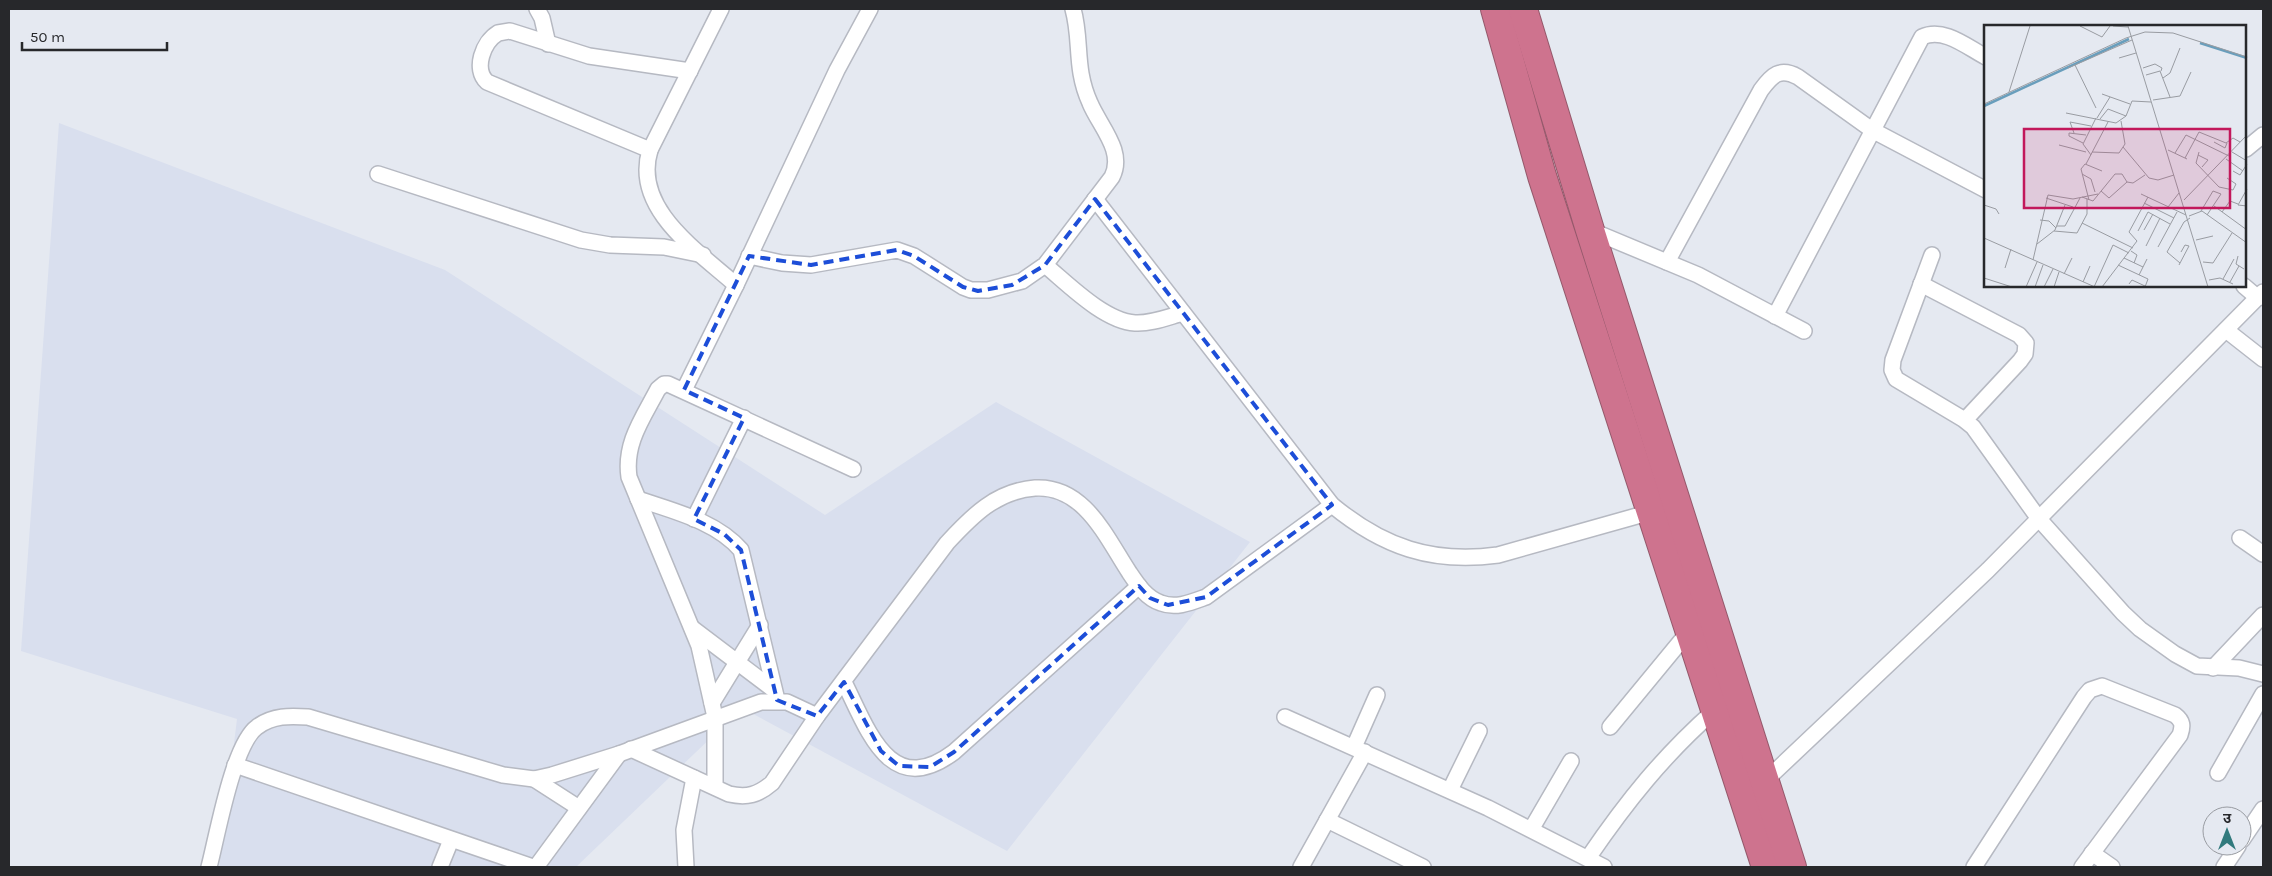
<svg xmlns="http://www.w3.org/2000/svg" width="2272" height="876" viewBox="0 0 2272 876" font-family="Karla,'Noto Sans Devanagari',sans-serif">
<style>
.built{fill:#d9dfee}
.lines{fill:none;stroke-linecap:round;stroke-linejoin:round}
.street-casing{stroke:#b6b9c2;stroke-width:18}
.highway-casing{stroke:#94596b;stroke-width:30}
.street{stroke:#fff;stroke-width:15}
.highway{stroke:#ce738e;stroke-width:28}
.marked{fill:none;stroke:#1d4ed8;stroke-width:4;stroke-dasharray:10 6;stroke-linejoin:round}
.inset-river{fill:none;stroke:#699ebc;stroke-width:2.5}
.inset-road{fill:none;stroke:#999ca2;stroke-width:1}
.view{fill:#c2185b;fill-opacity:0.15;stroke:#c2185b;stroke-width:2.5}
.inset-edge{fill:none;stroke:#27282b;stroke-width:2.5}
</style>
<rect width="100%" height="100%" fill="#e5e9f1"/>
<path class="built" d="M59,123L445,270L825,515L996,402L1250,542L1007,851L742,708L576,867H219L237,719L21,651Z"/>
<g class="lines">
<g class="street-casing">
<g id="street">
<path d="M537,9L542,18L548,44"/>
<path d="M721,9L650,150C632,209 698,251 736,285"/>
<path d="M2246,149L2263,135"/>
<path d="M650,150L487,82C473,69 483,42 498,33L510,31L589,56L690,71"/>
<path d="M378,174L581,240L610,245L664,247L703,255"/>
<path d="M1095,199L1332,505C1383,547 1432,564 1498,555L1651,512"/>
<path d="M1590,230L1698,275L1804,331"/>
<path d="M1932,255L1893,360L1892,370L1896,379L1963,419L1973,427L2039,519L2123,613L2140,629L2175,654L2197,666L2239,668L2263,674"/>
<path d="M749,256L782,263L811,265L897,250L914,256L963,287L971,290H988L1022,281L1045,265L1112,177C1125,151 1100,127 1090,103C1074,68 1082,41 1073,9"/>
<path d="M1667,262L1761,90C1772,75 1780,67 1798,77L1872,130L1986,190"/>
<path d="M1045,265C1068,284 1104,321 1135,323C1151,324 1168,317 1183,313"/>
<path d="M1921,284L2019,335L2026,343L2025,354L2020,361L1965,420"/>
<path d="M2244,286L2258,298"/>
<path d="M1775,316L1922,37C1944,27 1967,47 1986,57"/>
<path d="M2226,330L2263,359"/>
<path d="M684,390L736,285L837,70L870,9"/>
<path d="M638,499C673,511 716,521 741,550L777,700"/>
<path d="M694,519L744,418"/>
<path d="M2240,538L2263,554"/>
<path d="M692,628L774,690"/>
<path d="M2213,668L2263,615"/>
<path d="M844,682C868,730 890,800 954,752L1139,586"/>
<path d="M712,703L760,625"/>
<path d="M1285,717L1488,808L1604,867"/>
<path d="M1610,727L1690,630"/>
<path d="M1354,747L1377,695"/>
<path d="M631,749L729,794C747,798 758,795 772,783L817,716L947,543C972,516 996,491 1035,488C1084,485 1106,537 1129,572C1137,584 1146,598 1161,603C1176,609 1192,602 1206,597L1332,505"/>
<path d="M235,765L533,867"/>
<path d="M2218,773L2263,694"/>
<path d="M534,779L579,808"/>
<path d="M1765,781L1988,570L2263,292"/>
<path d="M715,787V717L699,646L629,477C624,443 643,418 658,389L664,384H668L853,469"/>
<path d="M1450,790L1479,731"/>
<path d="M1327,820L1423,867"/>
<path d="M1532,828L1571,761"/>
<path d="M2242,840L2263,809"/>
<path d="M2092,853L2112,867"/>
<path d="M1588,858C1627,801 1663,756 1715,710"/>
<path d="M209,867C217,837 233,744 257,727C273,715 290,716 308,717L503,775L534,779L552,775L619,754L761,702H787L817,716"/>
<path d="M440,867L451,840"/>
<path d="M536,867L619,754"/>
<path d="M686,867L684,830L694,778"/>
<path d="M1301,867L1365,752"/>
<path d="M1974,867L2084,697L2090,690L2102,686L2175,715C2183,721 2183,726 2180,735L2082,867"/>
<path d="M2224,867L2238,846"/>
</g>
</g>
<g class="highway-casing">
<g id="highway">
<path d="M1495,9L1542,176L1766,867"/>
<path d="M1523,9L1590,230L1792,867"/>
</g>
</g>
<use href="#street" class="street"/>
<use href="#highway" class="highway"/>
</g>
<path class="marked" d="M1095,199L1332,505L1206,597L1168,605L1150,598L1139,586L954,752L930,767L899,766L881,751L844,682L817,716L777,700L741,550L724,534L694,519L744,418L684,390L749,256L811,265L897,250L914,256L963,287L978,291L1012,285L1045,265Z"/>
<g transform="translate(1984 25)">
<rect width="262" height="262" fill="#e5e9f1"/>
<path class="inset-river" d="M216,18L263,33M0,81L145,14"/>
<path class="inset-road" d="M96,1L118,12L126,1M129,1L144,2M144,1L224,262M135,33L152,28M91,40L112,83M84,43L148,15M159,43L171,39L178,43L177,46M162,50L176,46L186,72M179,53L186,48L196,23M25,67L46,1M118,69L146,79M169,75L196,71L207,47M0,79L142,13L161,7L189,8L263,32M82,88L132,98L142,91L148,76L167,77M113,93L126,72M116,94L124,84L142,91M90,108L86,97L107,101M230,117L241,123L243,118M99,118L85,111V108L102,110M75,120L102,127M139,122L165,153L174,155L190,150M184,125L203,134M108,127L135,128L141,119L137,96M215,127L212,138L235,162L249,165L252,159L243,153M248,127L263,136M191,128L202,110L245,131M107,130L99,119L112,93M214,130L224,135L218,142M201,133L215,107L242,118L249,113L256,117M242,134L259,146M102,139L124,97M249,146L256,150L263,139M98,149L107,154L111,167M263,164L254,180L263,181M117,166L125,173L143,157L149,158L161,150M157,169L202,190M98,172L109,176L131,149H138L143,157M62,173L89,182M105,175L97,144L101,139L118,146M200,175L263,110M160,178L190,193M0,180L12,184L15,189M230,181L263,205M184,182L195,168M217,186L229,166L237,169L223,190M238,187L246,176L254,179M205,191L218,186L263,218M56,195L65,196L72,203M98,198L149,223M73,201H81L96,173M160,205L169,189M70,206L93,208L103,189V174M154,206L164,187L186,199M0,213L111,262M212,215L229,211M53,219L71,205L81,180M162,221L176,193M174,222L193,187M147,226L153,230L150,238M254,231L252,239L260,244M140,233L159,242M49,235L64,170L89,174L114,169M219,237L229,238L248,208M196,238L183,227L200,197L206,193M134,240L164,254L161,262M195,240L205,221L201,220L197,227M21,243L27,224M80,249L88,233M155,250L163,234M0,253L28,262M239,254L250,234M225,255L236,253L249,259M99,257L106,241M246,257L255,241M145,259L148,255L161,261M42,262L53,237M51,262L59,240M60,262L69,244M70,262L75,247M110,262L129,220L145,228M118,262L153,216L145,207L164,172"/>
<path class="view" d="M40,104H246V183H40Z"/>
<rect width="262" height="262" class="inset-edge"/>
</g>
<rect width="2272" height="876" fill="none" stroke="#27282b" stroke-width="20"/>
<g transform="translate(2227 831)"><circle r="24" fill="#e5e9f1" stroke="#999ca2"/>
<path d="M0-4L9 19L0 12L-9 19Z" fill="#317a7d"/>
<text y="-8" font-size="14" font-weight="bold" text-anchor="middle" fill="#27282b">उ</text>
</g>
<path d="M22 42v8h145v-8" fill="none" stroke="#27282b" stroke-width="2.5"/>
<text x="30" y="42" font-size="15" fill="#27282b" stroke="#e5e9f1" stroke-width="4" paint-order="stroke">50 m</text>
</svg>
